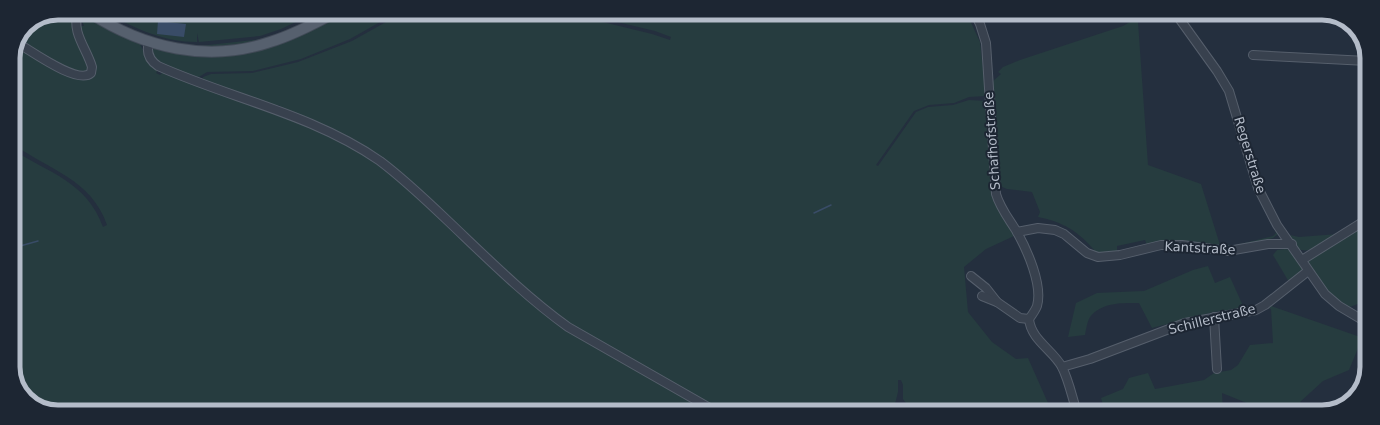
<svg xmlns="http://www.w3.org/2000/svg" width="1380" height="425" viewBox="0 0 1380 425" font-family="'DejaVu Sans',sans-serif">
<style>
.green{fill:#263c3f}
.water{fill:#394c67}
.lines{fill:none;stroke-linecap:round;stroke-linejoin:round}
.stream{stroke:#394c67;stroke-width:1.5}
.minor-casing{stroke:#565f6c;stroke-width:10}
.major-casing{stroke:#414a57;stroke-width:12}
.minor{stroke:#38414e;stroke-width:8}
.major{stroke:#56606e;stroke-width:10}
.labels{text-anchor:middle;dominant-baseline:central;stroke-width:4;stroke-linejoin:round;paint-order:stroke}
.street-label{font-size:13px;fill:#b4bcc9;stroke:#1d2633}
.rim{fill:none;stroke:#b4bcc9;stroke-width:5}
</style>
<rect width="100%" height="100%" fill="#242f3e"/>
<g class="green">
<path d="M59,13H75L79,25L81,26H84L80,16L86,15L104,27L140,44L147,59L158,70L156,73L160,75L163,72L282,109L279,105L274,106L203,80V77L211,74L252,73L298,62L352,41L402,13L570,14L652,34L670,40L671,37L655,31L584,14H967L980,42L986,96L969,97L954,103L929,105L914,111L876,165L878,166L916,112L928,107L953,105L969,100L986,101L995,202L1014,236L986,249L964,267L968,312L992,342L1016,359L1028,358L1052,412L910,411L911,410L903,399V385L901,380H898V392L895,404L902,408L905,411H881L884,406L881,405L879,411L47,410L23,394L13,370V150C49,173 87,182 103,227L107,225C91,179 49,170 13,144V58L26,26Z"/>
<path d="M107,13H315L281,29L260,36L199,42L197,33V42C164,42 136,29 107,13Z"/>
<path d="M324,13C280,37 249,48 199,46L262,39L279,34Z"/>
<path d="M341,13H396L350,39L301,59L253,71L207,72L197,78L162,65L153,58L151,50L156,48L200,55L313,28Z"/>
<path d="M1144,14H1148L1138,22L1148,165L1201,184L1220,245H1236L1273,236L1276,233L1274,227L1278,234L1273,238L1233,247L1147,245L1145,240L1117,246V252L1101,253L1091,252L1094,250C1078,231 1063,222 1038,217L1040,212L1032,192L1007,189L1000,186L992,82L1001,74L998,72L1003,67L1020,60L1123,26Z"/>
<path d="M1366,224V301L1347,308C1332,296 1312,280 1308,260Z"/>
<path d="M1338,234C1328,240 1311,255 1299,249L1290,235L1299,237Z"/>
<path d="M1285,249L1290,250L1304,269L1289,282L1273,255L1277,250Z"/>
<path d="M1208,266L1215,283L1230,277L1244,308L1213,312L1152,328L1139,303C1122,303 1102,302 1090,317C1087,322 1086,330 1085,335L1068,337L1076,303L1097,293L1144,291L1193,270Z"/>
<path d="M1271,306L1366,339V343L1361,341L1349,370L1323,381L1300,402L1310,412H1269L1222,393L1223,412H1105L1101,398L1123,389L1129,378L1148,373L1155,389L1204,380L1214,373L1231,370L1238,365L1250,345L1273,343L1271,309L1268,308Z"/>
</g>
<path class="water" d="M158,21L186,24L184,37L157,34Z"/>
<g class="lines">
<g class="stream">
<path d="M814,213L831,205"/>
<path d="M13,248L38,241"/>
</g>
<g class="minor-casing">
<g id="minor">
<path d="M975,14L980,24L986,43L996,194C1000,208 1009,219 1017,232C1027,250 1043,285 1037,306C1035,311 1032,315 1029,319C1031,340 1053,350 1062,367C1069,381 1072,397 1077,412"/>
<path d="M1176,14L1217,71L1229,91L1258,188L1277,225L1325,294L1339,306L1366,322"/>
<path d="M149,42C146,52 149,60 158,66C232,99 312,114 380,161C404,179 426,200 448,221C487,258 525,296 568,327L715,411"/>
<path d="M19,44C33,52 78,85 91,73L92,67C87,49 71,32 78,13"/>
<path d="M1253,55L1367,61"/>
<path d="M1017,232L1038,228L1055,230L1064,234L1087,253L1098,257L1120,255L1161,245H1182L1228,251L1268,244H1292"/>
<path d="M1302,260L1366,220"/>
<path d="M971,276L986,288L997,302"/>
<path d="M982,296L997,302L1020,318L1029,319"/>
<path d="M1214,317L1217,369"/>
<path d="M1062,367L1090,359L1185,323L1256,310L1265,305L1308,271"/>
</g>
</g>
<g class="major-casing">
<path id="major" d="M90,13C144,48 208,63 270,42C293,35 314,24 334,13"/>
</g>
<use href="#minor" class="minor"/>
<use href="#major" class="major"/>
</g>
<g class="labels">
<g class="street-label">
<text transform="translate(992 141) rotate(-94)">Schafhofstraße</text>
<text transform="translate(1250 155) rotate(73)">Regerstraße</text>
<text transform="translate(1200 248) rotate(3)">Kantstraße</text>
<text transform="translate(1212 319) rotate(-14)">Schillerstraße</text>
</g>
</g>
<path d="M0 0H1380V425H0ZM58 20H1322A38 38 0 0 1 1360 58V367A38 38 0 0 1 1322 405H58A38 38 0 0 1 20 367V58A38 38 0 0 1 58 20Z" fill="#1d2633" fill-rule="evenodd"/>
<path class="rim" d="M58 20H1322A38 38 0 0 1 1360 58V367A38 38 0 0 1 1322 405H58A38 38 0 0 1 20 367V58A38 38 0 0 1 58 20Z"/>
</svg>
